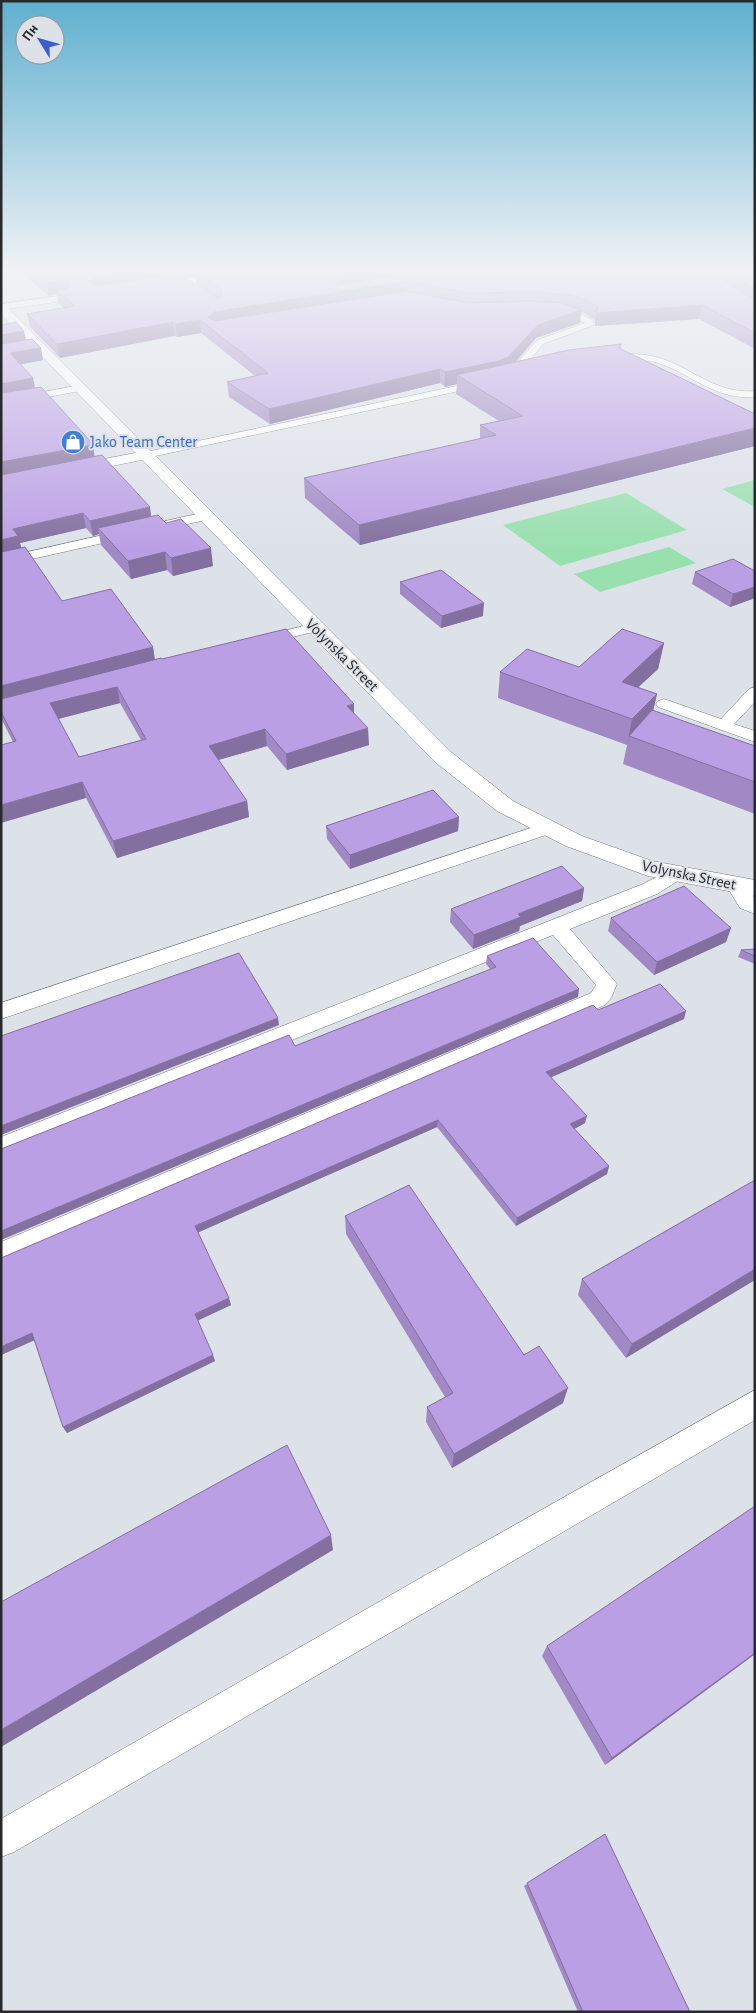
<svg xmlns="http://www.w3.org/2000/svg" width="756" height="2013" viewBox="0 0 756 2013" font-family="'Alegreya Sans',sans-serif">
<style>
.green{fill:#99e0af}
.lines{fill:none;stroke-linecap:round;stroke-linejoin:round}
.lane-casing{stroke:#74797f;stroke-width:1}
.street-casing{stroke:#74797f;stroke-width:1}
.secondary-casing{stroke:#74797f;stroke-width:1}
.lane{fill:#fff;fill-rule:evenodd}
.street{fill:#fff;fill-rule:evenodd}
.secondary{fill:#fff;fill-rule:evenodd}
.wall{fill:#a189c5;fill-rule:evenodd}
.shaded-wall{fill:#836fa0}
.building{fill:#bb9fe5;stroke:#836fa0;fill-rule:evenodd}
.labels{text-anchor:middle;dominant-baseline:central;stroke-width:4;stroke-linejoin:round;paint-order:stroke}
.far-shop-label{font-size:16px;fill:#366cbe;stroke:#dde2e9;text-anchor:start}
.far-street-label{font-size:16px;fill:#27292b;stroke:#dde2e9}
</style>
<rect width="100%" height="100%" fill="#dde2e9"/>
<g class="green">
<path d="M755,480V507L722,489Z"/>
<path d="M626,493L687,530L560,566L503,525Z"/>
<path d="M669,547L696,563L600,592L574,574Z"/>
</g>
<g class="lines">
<g class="lane-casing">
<g id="lane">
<path d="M225,274L229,277L228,279L183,285L179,282L183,279Z"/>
<path d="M66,295L70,298L69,300L1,310L2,304Z"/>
<path d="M553,308L578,313L593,320L594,325L543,344L516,377L506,381L146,458L140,455L146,452L499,377L508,373L537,340L585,323L573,317L550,313L548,311Z"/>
<path d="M628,354C640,354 652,355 663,359C696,371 717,394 755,391V397C712,400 692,373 655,362C643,359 613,364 606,358L611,355Z"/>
<path d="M81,385L86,388L85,390L1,406V400Z"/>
<path d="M206,512L210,513L212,516L210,519L1,566V558Z"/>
<path d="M315,623L320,624L322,627L320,630L262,645L257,644L255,641L257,638Z"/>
<path d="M755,687V702L734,724L755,731V742L658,707L656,704L658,701L664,699L721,719L749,689Z"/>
<path d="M549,822L555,824L558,828L555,832L1,1019V1003Z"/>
<path d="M677,867L684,869L686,873L684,877L657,894L570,929L617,984L611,998L605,1005L1,1265V1242L591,993L596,985L553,935L1,1157V1137L643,884Z"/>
<path d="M736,879L743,880L755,899V914L740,908L726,885L729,880Z"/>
<path d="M755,1390V1420L14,1852L1,1857V1819L424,1576Z"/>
</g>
</g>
<g class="street-casing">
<path id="street" d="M146,451L151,452L153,455L151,458L1,489V479Z"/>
</g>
<g class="secondary-casing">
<path id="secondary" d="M1,304L5,305L451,752L513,801L582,836L652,861L755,880V896L648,876L566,846L497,811L435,762L1,314Z"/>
</g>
<use href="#lane" class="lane"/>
<use href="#street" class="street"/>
<use href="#secondary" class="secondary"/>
</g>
<g class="wall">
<path d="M16,268H755V349L699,319L595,326V320L584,313L581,312L580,323L536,338L515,363L621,344V349L755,414V446L360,545L305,498L304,478L480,439V425L499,421L456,394L457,384L445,387L440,383L270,424L229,397L227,382L255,376L201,333L177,337L174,336L60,358L30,327L27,314L64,308L58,303L57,294L49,296ZM196,277V285L185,278Z"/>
<path d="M1,325L26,340L43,360L21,364L35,388L95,457L151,517L166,523L213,566L173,576L167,570L131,579L101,545L99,534L93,536L86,528L20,543L21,547L62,601L153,647L155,659H162L354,713L369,745L287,770L267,746L218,760L247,801L249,817L117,858L86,798L13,742L1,718ZM120,703L141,740L79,757L58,719Z"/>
<path d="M755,571V598L730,607L692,584L695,572Z"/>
<path d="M400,582L483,616L441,628L400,594Z"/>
<path d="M664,643L658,669L638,687L657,694L653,711L755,746V814L623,764L627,745L498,698L500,672L579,667Z"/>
<path d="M459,817L458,831L350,869L327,839L326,826Z"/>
<path d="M584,888L582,901L520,926L519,931L473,949L450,922L451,909Z"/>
<path d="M611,918L731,928L726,942L654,975L608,931Z"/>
<path d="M755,949V964L738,957L741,950Z"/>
<path d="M487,956L578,997L295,1046L491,970L486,964Z"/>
<path d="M598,1010L684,1019L551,1077L585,1123L574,1129L609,1166L607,1174L516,1226L437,1127L198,1232L231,1305L198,1320L215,1361L67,1433L63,1427L34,1340L1,1355V1258Z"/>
<path d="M755,1180L626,1358L578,1295L582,1279Z"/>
<path d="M345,1216L524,1355L563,1403L452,1468L426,1422L427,1407L445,1397L346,1234Z"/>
<path d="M755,1506V1654L605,1765L542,1656L547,1646Z"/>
<path d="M605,1834L690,2012H578L524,1886Z"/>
</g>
<g class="shaded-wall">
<path d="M165,268H287L195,273L196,277L96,289L88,281L94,276Z"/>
<path d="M390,268H471L339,288V275Z"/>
<path d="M63,280L66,293L56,290L57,294L49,296L46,283Z"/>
<path d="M407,281V294L216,325L208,317L214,312Z"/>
<path d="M702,305L699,319L595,326L596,313Z"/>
<path d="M581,310L580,323L536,338L507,371L457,375V384L445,387V372L538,325Z"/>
<path d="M200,320L201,333L177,337L175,324Z"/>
<path d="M173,322L174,336L60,358L57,344Z"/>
<path d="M24,331L27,343L1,348V335Z"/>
<path d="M41,348L43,360L13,366L10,353Z"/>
<path d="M440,369V383L270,424L269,409Z"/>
<path d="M33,378L36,392L1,398V384Z"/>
<path d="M755,428V446L360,545L359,525Z"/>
<path d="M93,445L95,459L1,477V462Z"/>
<path d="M150,507L152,522L98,528L99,534L93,536L90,521Z"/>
<path d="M83,513L86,528L20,543L22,551L1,556V540L13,529Z"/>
<path d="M211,548L213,566L173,576L171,558Z"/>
<path d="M165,552L167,570L131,579L128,561Z"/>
<path d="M755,587V598L730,607L733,594Z"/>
<path d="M484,603L483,616L441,628L442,616Z"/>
<path d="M664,643L658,669L617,707L622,682Z"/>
<path d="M153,647L155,663L1,703V686Z"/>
<path d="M117,687L120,703L54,720L50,703Z"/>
<path d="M657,694L651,719L629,736L627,745L632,719Z"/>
<path d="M354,704V720L347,706Z"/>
<path d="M368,728L369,745L287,770L286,754Z"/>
<path d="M265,729L267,746L211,762L209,746Z"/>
<path d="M82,782L86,798L1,823V805Z"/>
<path d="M247,801L249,817L117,858L113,841Z"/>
<path d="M459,817L458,831L350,869V855Z"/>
<path d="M584,888L582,901L520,926L519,931L473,949L474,935L518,914Z"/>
<path d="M731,928L726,942L654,975L657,962Z"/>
<path d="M579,989L578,997L1,1240V1231Z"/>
<path d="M686,1011L684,1019L545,1080L546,1072Z"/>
<path d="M278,1018L279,1025L1,1135V1126Z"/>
<path d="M587,1116L585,1123L569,1132L570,1124Z"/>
<path d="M438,1120L437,1127L197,1233L195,1226Z"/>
<path d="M609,1166L607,1174L516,1226L517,1218Z"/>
<path d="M755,1269V1280L626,1358L632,1344Z"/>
<path d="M229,1298L231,1305L197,1321L195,1314Z"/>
<path d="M32,1333L35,1340L1,1355V1347Z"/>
<path d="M213,1355L215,1361L67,1433L63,1427Z"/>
<path d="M568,1388L563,1403L452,1468L454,1454Z"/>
<path d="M331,1535L333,1550L1,1747V1730Z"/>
<path d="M755,1653V1654L605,1765L612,1758Z"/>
</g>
<g class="building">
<path d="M28,268H165L94,276L88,281L94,286L179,274L218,298L222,296V289L195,273L239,268H304L338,285L446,268H705L755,300V333L702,305L596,313L598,307L586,300L571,295L535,292L468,293L407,281L214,312L208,317L215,321L407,291L468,303L531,301L562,303L581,310L538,325L508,357L499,361L445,372L440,369L269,409L227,382L268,373L200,320L175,324L173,322L57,344L27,314L75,306L56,290L67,289L69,284L63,280L46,283Z"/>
<path d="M324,268H390L339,275Z"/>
<path d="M722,268H755V289Z"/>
<path d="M16,322L24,331L1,335V325Z"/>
<path d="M32,339L41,348L10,353L33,378L1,384V344Z"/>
<path d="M621,344L619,348L755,414V428L359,525L304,478L496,435L480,425L523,416L457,375L569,350Z"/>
<path d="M41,387L92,443L93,445L1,462V393Z"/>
<path d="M102,455L150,507L90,521L83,513L13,529L18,536L1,540V475Z"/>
<path d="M158,515L166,523L181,519L211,548L171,558L165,552L128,561L98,528Z"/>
<path d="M25,547L62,601L111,589L153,647L1,686V552Z"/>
<path d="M733,559L755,571V587L733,594L695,572Z"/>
<path d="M441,570L484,603L442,616L400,582Z"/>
<path d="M286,629L354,704L347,706L368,728L286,754L265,729L209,746L247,801L113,841L82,782L1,805V745L16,741L1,712V699L161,658L162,659ZM117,687L146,739L79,757L50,703Z"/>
<path d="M622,629L664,643L622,682L657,694L632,719L500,672L527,649L579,667Z"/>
<path d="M652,710L755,746V782L629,736Z"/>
<path d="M433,790L459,817L350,855L326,826Z"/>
<path d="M562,866L584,888L518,914L521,917L474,935L451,909Z"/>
<path d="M684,886L731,928L657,962L611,918Z"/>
<path d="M533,938L579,989L1,1231V1149L289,1035L295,1046L496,967L487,956Z"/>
<path d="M755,949V956L741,950Z"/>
<path d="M239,953L278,1018L1,1126V1036Z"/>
<path d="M660,984L686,1011L546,1072L587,1116L570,1124L609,1166L517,1218L438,1120L195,1226L229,1298L195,1314L213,1355L63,1427L32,1333L1,1347V1258L593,1005L598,1010Z"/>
<path d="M755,1180V1269L632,1344L582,1279Z"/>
<path d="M409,1185L524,1355L539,1346L568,1388L454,1454L427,1407L453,1393L345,1216Z"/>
<path d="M287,1445L331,1535L1,1730V1602Z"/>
<path d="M755,1506V1653L612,1758L547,1646Z"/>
<path d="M605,1834L690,2012H583L527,1883Z"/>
</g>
<linearGradient id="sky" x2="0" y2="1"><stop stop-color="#5eb0cf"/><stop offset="0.49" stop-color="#f0f2f5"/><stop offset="1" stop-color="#f0f2f5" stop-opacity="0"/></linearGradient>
<rect width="756" height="550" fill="url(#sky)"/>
<defs>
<g id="shop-disc" transform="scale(1.25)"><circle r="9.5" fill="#3f7fe0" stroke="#dde2e9"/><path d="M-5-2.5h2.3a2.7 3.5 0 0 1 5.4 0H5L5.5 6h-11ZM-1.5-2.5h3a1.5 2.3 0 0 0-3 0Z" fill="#fff"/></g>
</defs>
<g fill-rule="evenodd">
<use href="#shop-disc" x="73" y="442"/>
</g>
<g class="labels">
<g class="far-shop-label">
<text x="90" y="442">Jako Team Center</text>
</g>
<g class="far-street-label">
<text transform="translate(342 655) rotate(45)">Volynska Street</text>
<text transform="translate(689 875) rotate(12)">Volynska Street</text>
</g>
</g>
<rect width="756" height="2013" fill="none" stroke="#27292b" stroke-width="5"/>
<g transform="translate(40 40) rotate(307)"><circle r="24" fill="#dde2e9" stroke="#94989d"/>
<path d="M0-4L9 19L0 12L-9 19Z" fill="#3c5dcf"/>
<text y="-8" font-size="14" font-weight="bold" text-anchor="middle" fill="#27292b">Пн</text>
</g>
</svg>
